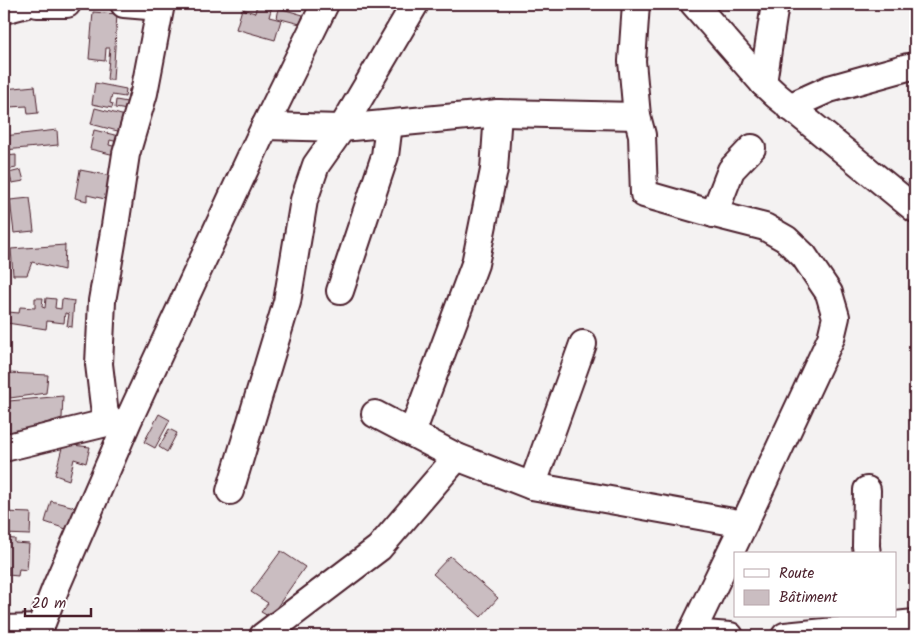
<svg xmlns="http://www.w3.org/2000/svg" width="919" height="640" viewBox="0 0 919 640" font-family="Kalam,sans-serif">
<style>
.building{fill:#cabdc1;stroke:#4a1f2b}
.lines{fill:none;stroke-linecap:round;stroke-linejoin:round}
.minor-casing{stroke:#4a1f2b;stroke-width:30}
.minor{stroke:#fff;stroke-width:26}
</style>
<rect width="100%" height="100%" fill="#f4f2f2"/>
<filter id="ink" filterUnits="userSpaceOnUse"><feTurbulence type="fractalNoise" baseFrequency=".02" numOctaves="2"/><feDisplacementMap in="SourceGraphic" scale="10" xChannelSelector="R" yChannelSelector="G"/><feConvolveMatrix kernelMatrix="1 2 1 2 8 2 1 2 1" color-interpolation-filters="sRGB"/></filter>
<g filter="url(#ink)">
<g class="building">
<path d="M257,4L272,6L269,17L281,20L275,40L236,29L242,9L255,13Z"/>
<path d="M279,8L303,15L300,24L277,18Z"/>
<path d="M93,12L117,14L113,80H107L110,48H106L105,61L89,59Z"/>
<path d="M95,83L126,89L125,97L112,95L110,103L113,104L112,108L92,104Z"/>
<path d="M35,86L38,113L28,114L27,106L9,107L10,115H4V89Z"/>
<path d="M129,89L141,90L134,111L115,108L116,100L127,102Z"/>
<path d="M95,108L133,118L129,134L91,124Z"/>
<path d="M57,130L58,145L5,150L4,136Z"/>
<path d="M94,130L127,138L126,144L110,140L109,145L125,149L123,157L90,149Z"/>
<path d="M16,155V168L7,170L5,156Z"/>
<path d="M21,170L24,181L12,183L9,173Z"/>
<path d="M80,170L117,177L111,214L103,212L105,199L87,195V201L75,198Z"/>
<path d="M30,198L34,231L14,233L10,200Z"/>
<path d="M65,245L64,270L32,262L27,275H13L11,249Z"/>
<path d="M35,298H43L42,307L45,308L46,298L56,299L55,308L61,309L62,299L74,301L72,327L67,326L69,314L65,313L64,323L47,321L46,329L7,323L8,312L19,313L20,307L35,308Z"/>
<path d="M9,373L48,375L46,393L10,398Z"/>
<path d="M63,396L62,418L9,434V401Z"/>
<path d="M159,414L170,420L155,448L144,442Z"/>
<path d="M169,429L177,433L167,452L159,447Z"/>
<path d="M63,444L90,447L86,463L74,459L69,480L55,475Z"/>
<path d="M51,501L79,508L65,534L66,529L45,522Z"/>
<path d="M4,512L31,513L30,535L4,534Z"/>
<path d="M4,538L15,539V543L29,544L27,570L19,569L18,576L8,575V567H4Z"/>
<path d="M281,551L305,567L270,617L261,612L268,603L251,592Z"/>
<path d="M450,556L498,598L481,617L433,574Z"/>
</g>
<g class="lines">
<g class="minor-casing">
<g id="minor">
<path d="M37,4H67"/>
<path d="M124,4L160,7"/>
<path d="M636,4L632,61L637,116L642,135L644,194L714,214L765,227L786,239L804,256L829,293L836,317L831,338L744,524L690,636"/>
<path d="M694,4L763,83L777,96L915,209"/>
<path d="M4,10L27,4"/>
<path d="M763,83L775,4"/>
<path d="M789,107L829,89L908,67H915"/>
<path d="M265,126L342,128L498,113L637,116"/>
<path d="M714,214L731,170L752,148"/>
<path d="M340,291L385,156L389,124"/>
<path d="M375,414L457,457L532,486L744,524"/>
<path d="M106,423L99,364L102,301L115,226L126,154L144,93L161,4"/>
<path d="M412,433L475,264L494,170L498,113"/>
<path d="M4,448L106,423L122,422"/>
<path d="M532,486L583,344"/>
<path d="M230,491L287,302L304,200L316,165L342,128L415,4"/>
<path d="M867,554L866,546L867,490"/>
<path d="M4,629L40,628"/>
<path d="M691,633L730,636"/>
<path d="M38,636L40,628L56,587L128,421L265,126L325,4"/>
<path d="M263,636L379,548L457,457"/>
<path d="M785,636L915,623"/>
</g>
</g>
<use href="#minor" class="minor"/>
</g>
</g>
<rect width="919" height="640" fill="none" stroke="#fff" stroke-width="20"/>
<rect x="10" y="10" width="899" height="620" fill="none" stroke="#4a1f2b" stroke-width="2" filter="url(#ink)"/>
<rect x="734" y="552" width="162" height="65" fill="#ffffff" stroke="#b7a5aa"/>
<rect x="744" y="569" width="25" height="8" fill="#ffffff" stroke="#b7a5aa"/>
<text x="779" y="578" font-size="15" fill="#4a1f2b">Route</text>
<rect x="744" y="590" width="25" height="15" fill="#cabdc1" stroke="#b7a5aa"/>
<text x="779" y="602" font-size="15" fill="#4a1f2b">Bâtiment</text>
<path d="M25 608v8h66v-8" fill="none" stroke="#4a1f2b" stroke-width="2.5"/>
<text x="32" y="608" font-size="15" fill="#4a1f2b" stroke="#ffffff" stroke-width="4" paint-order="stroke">20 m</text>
</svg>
